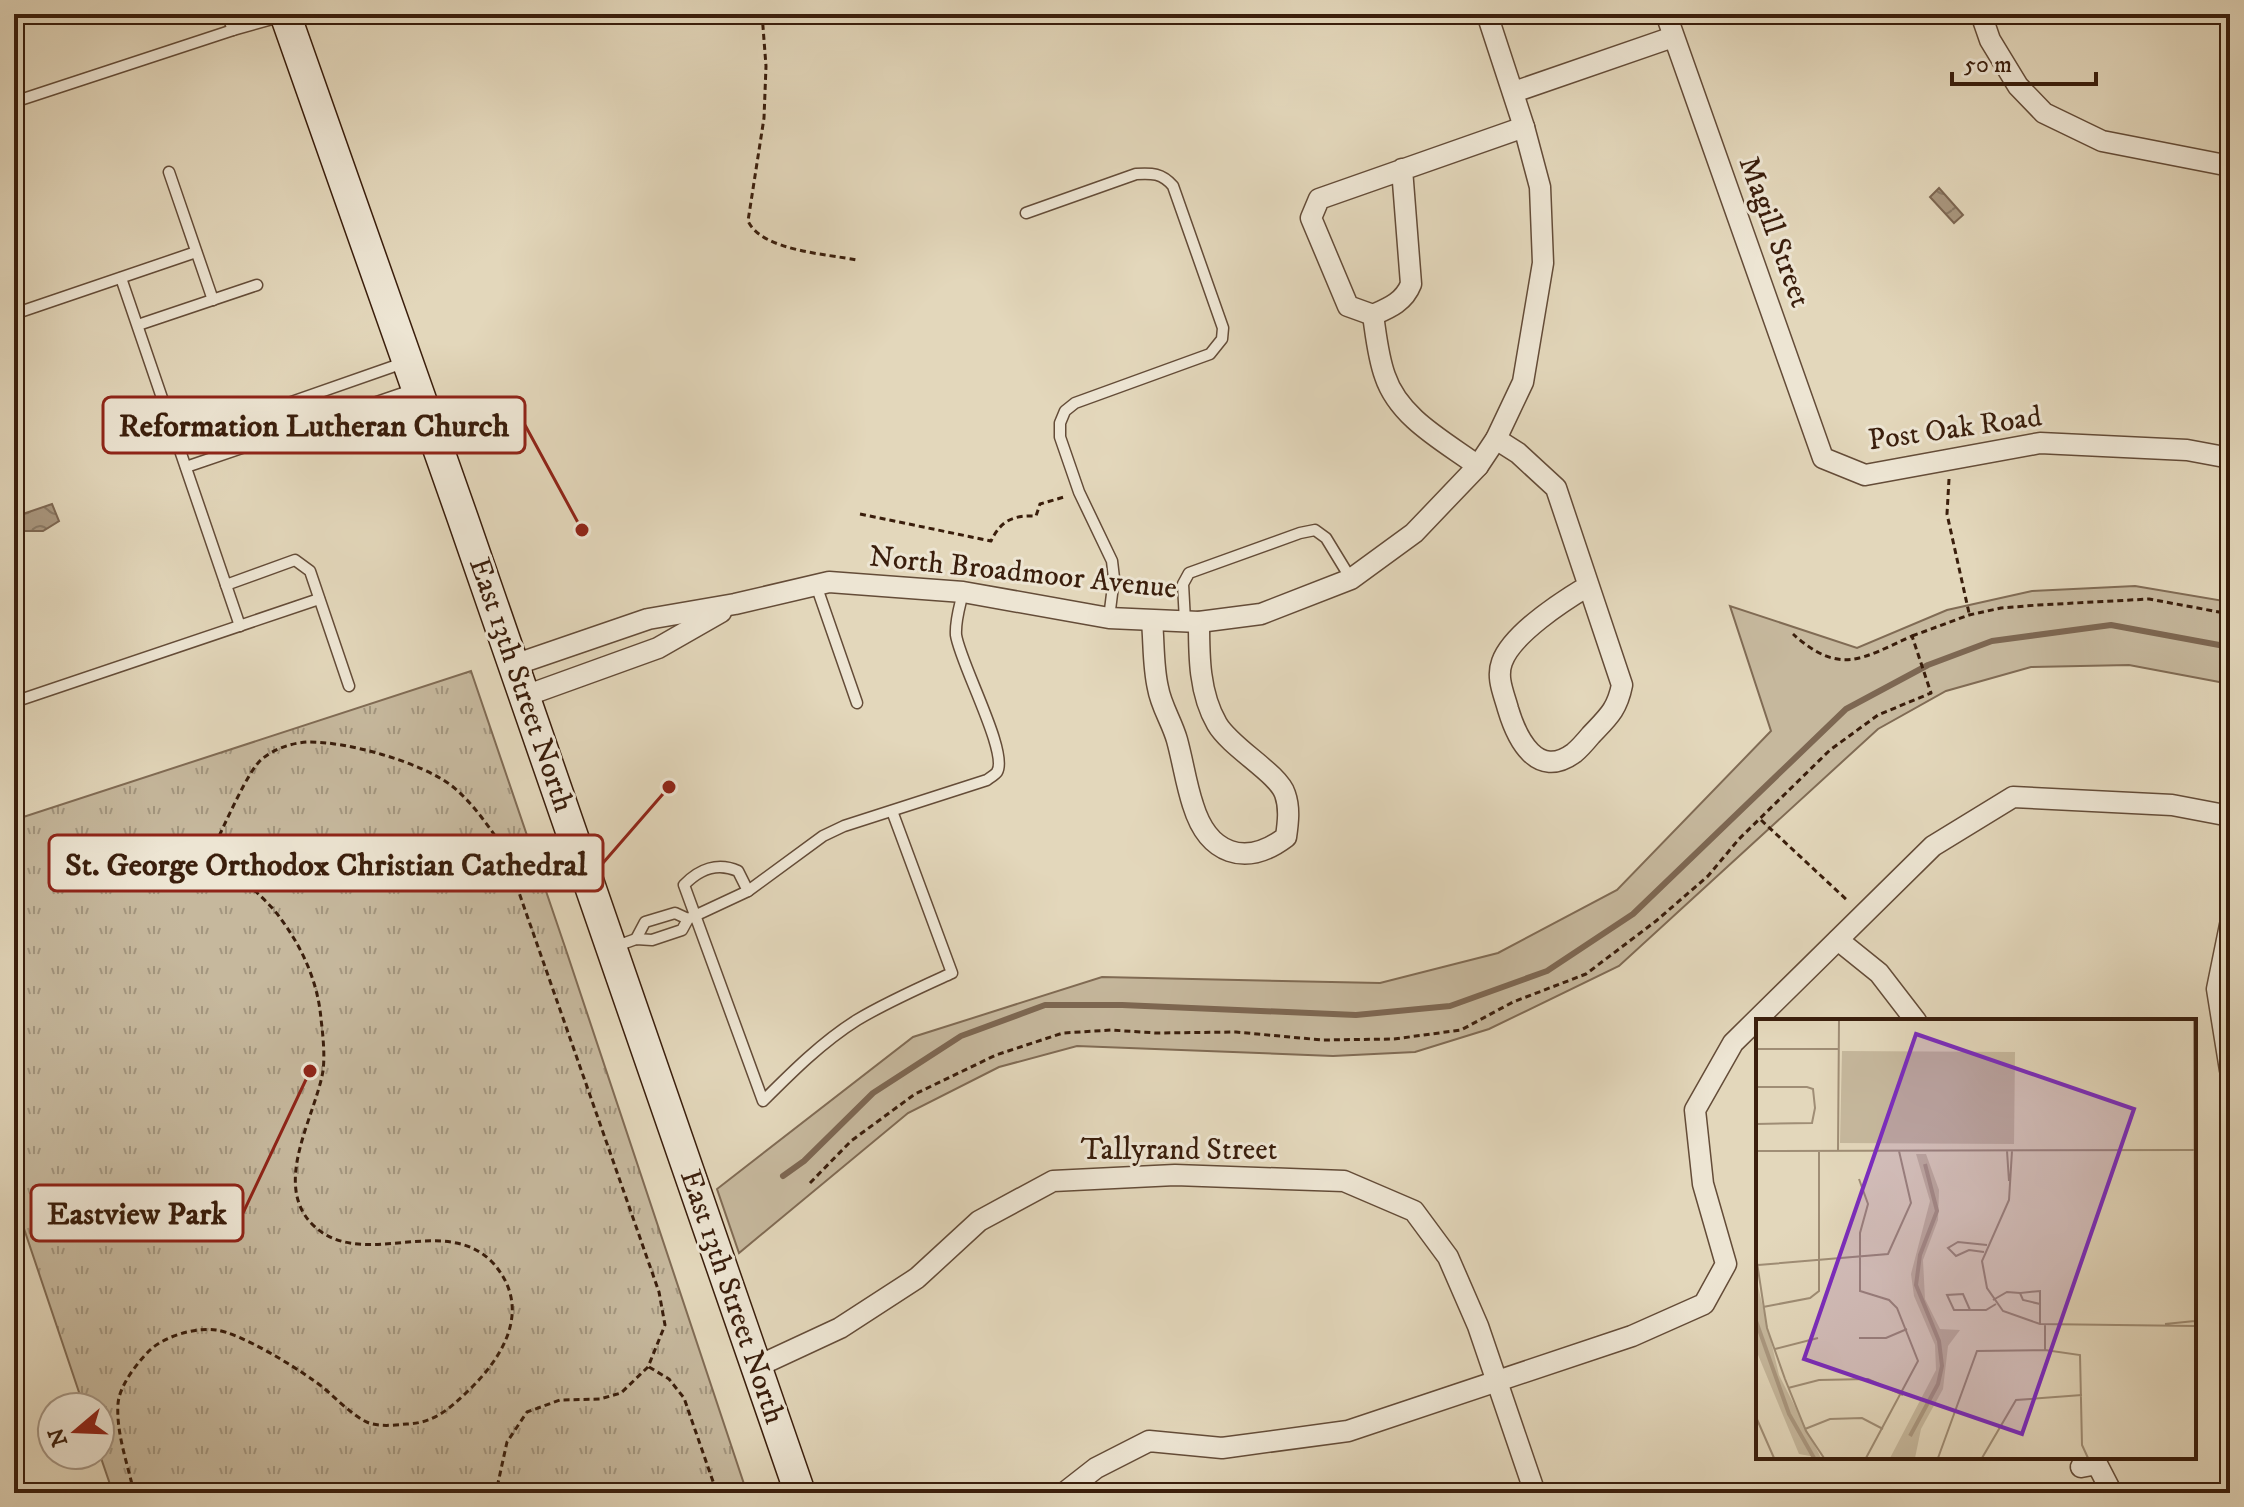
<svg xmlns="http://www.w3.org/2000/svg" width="2244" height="1507" viewBox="0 0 2244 1507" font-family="'IM FELL DW Pica',serif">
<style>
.grass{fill:#c6b89d;stroke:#806b54;stroke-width:2}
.park{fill:url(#park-tufts);stroke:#806b54;stroke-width:2}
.water{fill:url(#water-waves);stroke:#7d6752;stroke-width:2}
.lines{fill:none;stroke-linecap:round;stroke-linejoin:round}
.stream{stroke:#7d6752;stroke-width:6}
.lane-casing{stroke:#644c38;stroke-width:13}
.street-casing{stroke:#644c38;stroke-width:23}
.secondary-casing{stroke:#3a1e0c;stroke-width:33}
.path{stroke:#3a1e0c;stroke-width:3;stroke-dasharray:6 4;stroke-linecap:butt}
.lane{stroke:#ede5d3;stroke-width:10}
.street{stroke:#ede5d3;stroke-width:20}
.secondary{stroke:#ede5d3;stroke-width:30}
.labels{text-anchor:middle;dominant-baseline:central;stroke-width:6;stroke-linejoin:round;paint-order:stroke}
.street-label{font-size:30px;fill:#3a1e0c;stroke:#ede5d3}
.inset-river{fill:none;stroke:#aa9880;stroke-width:4}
.inset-road{fill:none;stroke:#9f8d75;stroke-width:2}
.view{fill:#7b2cbf;fill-opacity:0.15;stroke:#7b2cbf;stroke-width:4}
.inset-edge{fill:none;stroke:#3a1e0c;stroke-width:4}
.leader{fill:none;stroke:#8f2418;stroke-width:3}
.callout-dot{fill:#8f2418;stroke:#ede5d3;stroke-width:3}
.callout{fill:#ede5d3;stroke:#8f2418;stroke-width:3}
.callout-label{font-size:32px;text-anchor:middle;font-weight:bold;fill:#3a1e0c}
</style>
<defs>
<pattern id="park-tufts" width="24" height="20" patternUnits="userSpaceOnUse" patternTransform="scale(2)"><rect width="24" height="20" fill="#c6b89d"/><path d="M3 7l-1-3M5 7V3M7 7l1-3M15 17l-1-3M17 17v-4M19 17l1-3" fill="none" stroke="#a2957e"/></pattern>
<pattern id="water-waves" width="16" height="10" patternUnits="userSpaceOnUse" patternTransform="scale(2)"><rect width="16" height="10" fill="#aa9880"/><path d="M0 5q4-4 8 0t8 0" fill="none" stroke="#8b7b67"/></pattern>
</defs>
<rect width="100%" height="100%" fill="#e3d7bb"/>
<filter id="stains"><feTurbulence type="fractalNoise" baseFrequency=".0025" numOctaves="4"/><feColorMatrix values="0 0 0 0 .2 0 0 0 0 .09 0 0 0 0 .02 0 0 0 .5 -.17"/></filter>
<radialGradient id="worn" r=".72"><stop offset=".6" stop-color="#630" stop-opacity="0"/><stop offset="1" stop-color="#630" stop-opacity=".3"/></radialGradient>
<path class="grass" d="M2135,586L2230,602V684L2129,665L2031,667L1946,691L1878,729L1619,966L1489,1029L1415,1052L1333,1056L1077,1046L999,1067L908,1113L739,1253L717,1189L913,1037L1102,977L1380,983L1498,953L1617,890L1771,731L1730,606L1857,648L1947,610L2032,591Z"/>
<path class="park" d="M471,671L564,944L747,1493H113L100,1455V1407H84L14,1199V820Z"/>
<g class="water">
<path d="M1939,188L1963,215L1954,223L1930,197Z"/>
<path d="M52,504L59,521L43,531H21L17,516Z"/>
</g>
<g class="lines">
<path class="stream" d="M783,1176L804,1161L873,1093L961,1036L1045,1005H1122L1356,1015L1450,1006L1547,971L1633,914L1846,709L1928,665L1992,641L2111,625L2230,647"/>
<g class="lane-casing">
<g id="lane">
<path d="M227,14L233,30"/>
<path d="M14,102L233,30L283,16"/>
<path d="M169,172L213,300"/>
<path d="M1026,213L1136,174C1152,173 1162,173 1173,186L1223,328L1222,339L1210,354L1075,403L1065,411L1060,423V437L1079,492L1112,561L1114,578L1109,618"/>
<path d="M121,278L240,626"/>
<path d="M14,314L196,252"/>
<path d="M138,325L257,285"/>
<path d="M177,442L406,362"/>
<path d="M186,467L415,389"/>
<path d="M226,585L295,560L310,571L349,686"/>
<path d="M816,585L857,703"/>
<path d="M1185,621L1183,584L1189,573L1300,533L1315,530L1326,538L1351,579"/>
<path d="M14,702L319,599"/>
<path d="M748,891L738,871C718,862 699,869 684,885L763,1101C792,1072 822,1042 857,1020C887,1002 919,988 952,973L892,811"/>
<path d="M636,939L645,922L675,913L688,919"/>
<path d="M614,947L636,939L652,940L682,930L688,919L748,891L823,836L844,826L987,780C988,779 996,774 997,772C1009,753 960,663 956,635C955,620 960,606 963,592"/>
</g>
</g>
<g class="street-casing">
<g id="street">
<path d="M1666,14L1823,458L1865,475L2040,443L2187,450L2230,458"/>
<path d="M1981,14L1990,40L2018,86L2044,113L2102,141L2230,166"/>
<path d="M1514,92L1673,37"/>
<path d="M1402,169L1411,284C1404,302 1389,308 1373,315L1348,306L1311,218L1319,199L1524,127"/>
<path d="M1373,315C1376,335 1378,357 1385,376C1399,418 1444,441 1478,466"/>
<path d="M1496,439L1518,453L1556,488L1622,685C1617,710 1608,717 1591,735C1586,741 1580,748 1574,753C1537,780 1517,739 1508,709C1504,694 1496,678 1502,662C1512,634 1563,601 1588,586"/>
<path d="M1152,621C1154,643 1153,667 1158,688C1161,706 1172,722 1177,740C1183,762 1186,784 1193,805C1208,854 1245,868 1286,837C1288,823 1290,808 1285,794C1278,773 1231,748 1217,724C1199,693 1199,656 1199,622"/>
<path d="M514,665L648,619L735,604L829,582L963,592L1109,618L1199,622L1261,614L1351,579L1414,533L1478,466L1496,439L1523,382L1543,263L1540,187L1524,127L1487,14"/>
<path d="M525,696L658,648L721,612"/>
<path d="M2230,925L2217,989L2230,1070"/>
<path d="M1838,940L1879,973L1916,1021"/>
<path d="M756,1367L840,1328L917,1278L979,1221L1053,1181L1175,1175L1344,1181L1414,1211L1448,1257L1478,1326L1535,1493"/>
<path d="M2081,1467L2097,1464L2112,1493"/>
<path d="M1064,1493L1096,1468L1149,1441L1222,1448L1348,1431L1632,1336L1704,1304L1726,1264L1703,1184L1695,1110L1733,1043L1933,846L2013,797L2172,805L2230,816"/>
</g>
</g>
<g class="secondary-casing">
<path id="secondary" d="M285,14L463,519L800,1493"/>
</g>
<g class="path">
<path d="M762,14L766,66L764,118L748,221C762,251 827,254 857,260"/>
<path d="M1949,479L1947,514L1969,613"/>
<path d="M860,514L991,541C1001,520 1014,515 1036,516L1040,504L1064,497"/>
<path d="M1912,636L1969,615L2001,608L2038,605L2149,599L2230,614"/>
<path d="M1761,820L1848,901"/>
<path d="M810,1183L851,1141L915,1094L996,1055L1063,1033L1111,1030L1156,1033L1236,1032L1322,1040L1394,1039L1461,1030L1513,1002L1586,974L1656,921L1708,876L1739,839L1830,750L1878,715L1931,693L1912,636C1861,659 1840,676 1793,634"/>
<path d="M649,1367L669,1379L684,1398L717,1493"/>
<path d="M134,1493C128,1465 116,1433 118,1404C119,1386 137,1363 150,1350C165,1336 196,1327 216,1330C240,1333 292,1365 313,1380C330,1391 351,1416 369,1423C381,1427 395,1425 407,1424C434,1423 449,1409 467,1392C504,1357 533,1308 493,1263C444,1211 359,1274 311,1223C273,1182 315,1117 323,1071C325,1055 323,1035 321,1019C318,983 303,949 281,919C274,909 264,899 255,891C244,882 222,870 216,857C214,853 215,848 215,844C225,825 248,770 262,759C274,749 291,743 307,742C346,741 421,762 452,786C473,803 488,826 503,847L659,1292L665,1325L648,1367L621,1393L600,1399L560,1400L527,1412L507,1442L498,1483L501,1493"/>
</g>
<use href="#lane" class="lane"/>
<use href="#street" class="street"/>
<use href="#secondary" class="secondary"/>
</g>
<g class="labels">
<g class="street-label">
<text transform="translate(1774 232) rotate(70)">Magill Street</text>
<text transform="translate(1955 429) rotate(-8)">Post Oak Road</text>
<text transform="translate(1023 573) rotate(6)">North Broadmoor Avenue</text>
<text transform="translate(521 685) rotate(71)">East 13th Street North</text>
<text x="1179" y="1150">Tallyrand Street</text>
<text transform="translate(732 1297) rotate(71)">East 13th Street North</text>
</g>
</g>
<g transform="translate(1756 1019)">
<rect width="440" height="440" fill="#e3d7bb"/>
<path d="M160,135H170L183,171L182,201L167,241L169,280L184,310L204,311L192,327L187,370L165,410L159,439H134L180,351L179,326L158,277L155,255L174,182ZM0,259L23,356L65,439L43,435L0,331Z" fill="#c6b89d"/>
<path d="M86,32L259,33L258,125L84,124Z" fill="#c6b89d"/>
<path class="inset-river" d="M0,302L33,395L58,439M154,417L182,365L186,347L183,322L160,266L164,236L181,192L169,145"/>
<path class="inset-road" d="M438,1L440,439M0,30H83M0,68H51L57,70L59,89L56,104L0,105M82,131L83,1M0,132L440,131M251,132L253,162M256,132L253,181L226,242L231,269L247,292L284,305L439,307M103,160L112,185L104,214V272L133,281L141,289L162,342L110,439M228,233L213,231L200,237L192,229L202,223L231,226M0,237L11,309L29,360L50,412L68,439M2,246L132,235L155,184L143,132M237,281L251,273L264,274M284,285L267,281L264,274L284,272V305M7,288L54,279L63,272V133M214,291L207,275L191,276L198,291H230L240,285M289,305V331M409,305L439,302M103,319H130L151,310M19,330L62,319M32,369L63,361L112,360L147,376M0,398L18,439M49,410L74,400L106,399L127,410M182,439L221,332L289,331L324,336L326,426L332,439M226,439L260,381L326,376"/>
<path class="view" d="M160,15L378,90L266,415L48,340Z"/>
<rect width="440" height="440" class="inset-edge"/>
</g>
<path class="leader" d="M582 530L525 425M669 787L603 863M310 1071L243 1213"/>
<g class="callout-dot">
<circle cx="582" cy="530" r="8"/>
<circle cx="669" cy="787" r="8"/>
<circle cx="310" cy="1071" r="8"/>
</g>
<g class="callout">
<rect x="103" y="397" width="422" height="56" rx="8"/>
<rect x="49" y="835" width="554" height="56" rx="8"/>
<rect x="31" y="1185" width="212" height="56" rx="8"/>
</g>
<g class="callout-label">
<text x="314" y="436">Reformation Lutheran Church</text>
<text x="326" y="875">St. George Orthodox Christian Cathedral</text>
<text x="137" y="1224">Eastview Park</text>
</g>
<rect width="2244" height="1507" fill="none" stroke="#e3d7bb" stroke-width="48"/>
<rect x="16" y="16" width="2212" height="1475" fill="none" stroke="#3a1e0c" stroke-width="4"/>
<rect x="24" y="24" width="2196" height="1459" fill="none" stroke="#3a1e0c" stroke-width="2"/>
<g transform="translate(76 1431) rotate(251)"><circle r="38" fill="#ede5d3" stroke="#a59583" stroke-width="2"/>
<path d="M0-6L14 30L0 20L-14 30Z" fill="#8f2418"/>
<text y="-12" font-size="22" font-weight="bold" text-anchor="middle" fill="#3a1e0c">N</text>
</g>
<path d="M1952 72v12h144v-12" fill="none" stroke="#3a1e0c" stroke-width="4"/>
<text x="1964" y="72" font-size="24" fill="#3a1e0c" stroke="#ede5d3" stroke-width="6" paint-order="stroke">50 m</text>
<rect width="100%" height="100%" filter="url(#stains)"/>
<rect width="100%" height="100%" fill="url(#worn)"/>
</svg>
